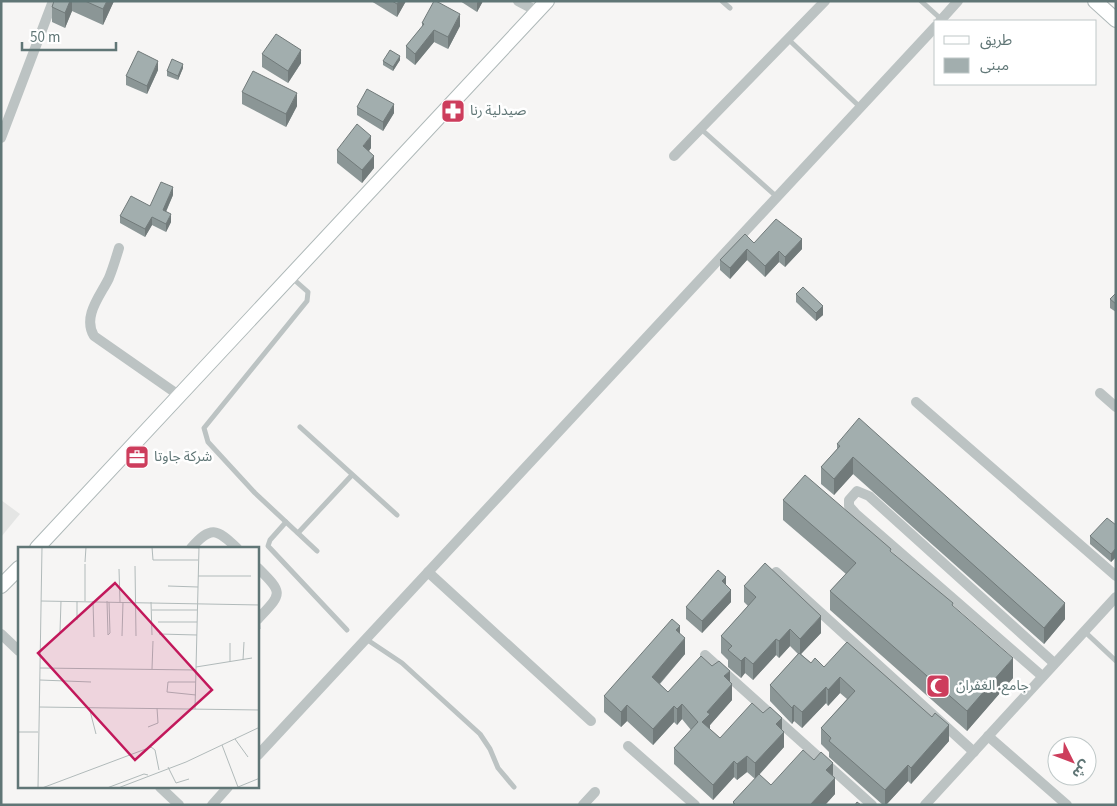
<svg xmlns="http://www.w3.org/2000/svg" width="1117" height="806" viewBox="0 0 1117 806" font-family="'Source Sans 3','Noto Sans Arabic',sans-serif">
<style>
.built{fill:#e4e5e4}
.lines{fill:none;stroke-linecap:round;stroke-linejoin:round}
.secondary-casing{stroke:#aeb8b8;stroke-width:16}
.lane{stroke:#bcc3c3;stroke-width:5}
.street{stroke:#bcc3c3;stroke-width:10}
.secondary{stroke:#fff;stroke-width:14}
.wall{fill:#8b9696}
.shaded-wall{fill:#717a7a}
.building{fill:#a2aeae;stroke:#717a7a}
.labels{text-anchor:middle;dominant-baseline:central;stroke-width:5;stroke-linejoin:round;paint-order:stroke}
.poi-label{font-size:14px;fill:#607676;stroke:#fff;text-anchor:start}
.inset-road{fill:none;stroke:#b1baba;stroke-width:1}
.view{fill:#c2185b;fill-opacity:0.15;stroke:#c2185b;stroke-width:2.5}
.inset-edge{fill:none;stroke:#607676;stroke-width:2.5}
</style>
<rect width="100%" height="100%" fill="#f6f5f4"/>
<path class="built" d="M1,500L20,514L1,537Z"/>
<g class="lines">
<g class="secondary-casing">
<g id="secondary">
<path d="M1095,1L1116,20"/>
<path d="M37,548L547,1"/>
<path d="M1,586L19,568"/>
</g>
</g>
<g class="lane">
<path d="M722,1L730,8"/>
<path d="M921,1L941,19"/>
<path d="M788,39L860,107"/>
<path d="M701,129L777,197"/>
<path d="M291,277L308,292L307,301L204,428L208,442L255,493L317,551"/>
<path d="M300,427L397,515"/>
<path d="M286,522L270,540L268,546L347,630"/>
<path d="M298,533L352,475"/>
<path d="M1084,631L1116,661"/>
<path d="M366,639L402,663L480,734L490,749L498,768L514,787"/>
</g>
<g class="street">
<path d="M518,1L537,11"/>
<path d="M940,21L958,1"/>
<path d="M1,138L53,1"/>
<path d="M674,156L825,1"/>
<path d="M119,248C116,258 113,268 109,278C101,295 82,316 94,336L180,396"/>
<path d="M1100,393L1116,407"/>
<path d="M916,402L1116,576"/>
<path d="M191,548C211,526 216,528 237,548"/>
<path d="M258,568C284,594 282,593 258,619"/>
<path d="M428,572L591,721"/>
<path d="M776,572L974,752"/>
<path d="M1,634L19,651"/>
<path d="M705,655L872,805"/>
<path d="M1042,676L856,514L849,506V500L857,491L869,496L1054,663"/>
<path d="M988,736L1067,805"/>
<path d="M628,746L695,805"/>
<path d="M258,755L936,26"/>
<path d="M160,787L179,805"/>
<path d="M212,805L228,787"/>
<path d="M583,805L595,792"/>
<path d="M925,805L1116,597"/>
</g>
<use href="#secondary" class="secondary"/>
</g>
<g class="wall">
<path d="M54,1H114L103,25L72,11L65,28L52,22V7Z"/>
<path d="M371,1H406L397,17Z"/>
<path d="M460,1H483L477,12Z"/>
<path d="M422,23L460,26L448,49L434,42L415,65L406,58V46L422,27Z"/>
<path d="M262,54L301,63L288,83L262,67Z"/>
<path d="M400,60L393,71L383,65V61Z"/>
<path d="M183,68L178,80L167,76V71Z"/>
<path d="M158,70L147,94L126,85V76Z"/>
<path d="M242,92L297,106L286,127L242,104Z"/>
<path d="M357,107L394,113L383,131L357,115Z"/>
<path d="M371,148L369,151L374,168L362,183L337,163V150Z"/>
<path d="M173,195L166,212L171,222L166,232L152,225L145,237L120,223V216L150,206Z"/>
<path d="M754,243L802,249L785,267L779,262L765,277L747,260L730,279L720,270V260Z"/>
<path d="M1116,293V312L1110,308V299Z"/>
<path d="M796,294L823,315L816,321L796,302Z"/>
<path d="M837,444L1065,619L1044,644L853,474L834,495L821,484V467L837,449Z"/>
<path d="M783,500L891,552L953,607L1013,678L967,731L830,610V591L846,574L783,520Z"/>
<path d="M1116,525V557L1111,562L1090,544V536Z"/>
<path d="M726,585L731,602L702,633L686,619V607Z"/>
<path d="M744,586L821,633L801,654L811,663L824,667L949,741L911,784L908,781L886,805H883L829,757V752L821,744V728L847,699L840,693L828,706L826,703L802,728L794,721L792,724L770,701V685L798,654L790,646L779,658L776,655L753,680L745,673L741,678L728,667V660L721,653V636L748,606L744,602Z"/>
<path d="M680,634L685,654L660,684L668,692L730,681L732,700L710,725V729L720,738L763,713L782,729L784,747L759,775L771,785L833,776L835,794L825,805H733V802L755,779L747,772L737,780L734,777L713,800L674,764V748L691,730L682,719L677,725L674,722L653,745L627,721L621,727L604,712V696Z"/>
</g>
<g class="shaded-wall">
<path d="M70,1H72V11L65,28V13Z"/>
<path d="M107,1H114L103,25V9Z"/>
<path d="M399,1H406L397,17V4Z"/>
<path d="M478,1H483L477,12V3Z"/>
<path d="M460,14V26L448,49V37Z"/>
<path d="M434,30V42L415,65V54Z"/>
<path d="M301,50V63L288,83V71Z"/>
<path d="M400,56V60L393,71V67Z"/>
<path d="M158,61V70L147,94V86Z"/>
<path d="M183,64V68L178,80V76Z"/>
<path d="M297,93V106L286,127V114Z"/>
<path d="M394,104V113L383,131V122Z"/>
<path d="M371,136V148L363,159V146Z"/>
<path d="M374,156V168L362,183V170Z"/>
<path d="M173,187V195L163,218V210Z"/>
<path d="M171,214V222L166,232V224Z"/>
<path d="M152,217V225L145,237V229Z"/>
<path d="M802,239V249L785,267V257Z"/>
<path d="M747,249V260L730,279V268Z"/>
<path d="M779,251V262L765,277V266Z"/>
<path d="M823,306V315L816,321V313Z"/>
<path d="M853,457V474L834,495V479Z"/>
<path d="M1116,548V557L1111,562V554Z"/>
<path d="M726,577V590L722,581Z"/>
<path d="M731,590V602L702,633V621Z"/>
<path d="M1065,603V619L1044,644V628Z"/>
<path d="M821,616V633L800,655V639Z"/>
<path d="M680,626V641L676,630Z"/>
<path d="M790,629V646L779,658V641Z"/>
<path d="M685,638V654L652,692V677Z"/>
<path d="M776,639V655L753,680V664Z"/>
<path d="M745,657V673L741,678V661Z"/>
<path d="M1013,658V678L967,731V711Z"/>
<path d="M730,671V686L724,676Z"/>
<path d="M840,677V693L828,706V690Z"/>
<path d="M732,684V700L710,725V730L702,722L707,712Z"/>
<path d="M826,687V703L802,728V712Z"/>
<path d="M682,704V719L677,725V709Z"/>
<path d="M627,705V721L621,727V712Z"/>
<path d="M794,705V721L792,724V708Z"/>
<path d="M674,706V722L653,745V729Z"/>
<path d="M782,718V733L776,724Z"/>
<path d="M949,725V741L911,784V768Z"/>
<path d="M784,732V747L755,779V763Z"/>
<path d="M747,756V772L737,780V764Z"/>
<path d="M734,761V777L713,800V785Z"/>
<path d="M833,763V779L826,770Z"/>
<path d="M908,765V781L886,805H885V790Z"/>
<path d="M835,778V794L825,805H810Z"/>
</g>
<g class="building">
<path d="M54,1H70L65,13L52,7Z"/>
<path d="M85,1H107L103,9Z"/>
<path d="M392,1H399L397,4Z"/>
<path d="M434,1H436L460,14L448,37L434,30L415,54L406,46L424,24L422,23Z"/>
<path d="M276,34L301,50L288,71L262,54Z"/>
<path d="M390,50L400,56L393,67L383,61Z"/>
<path d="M138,51L158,61L147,86L126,76Z"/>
<path d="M172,59L183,64L178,76L167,71Z"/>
<path d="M253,71L297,93L286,114L242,92Z"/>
<path d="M367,89L394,104L383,122L357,107Z"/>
<path d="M357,124L371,136L363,146L374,156L362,170L337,150Z"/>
<path d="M161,182L173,187L163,210L171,214L166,224L152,217L145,229L120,216L131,196L150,206Z"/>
<path d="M776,219L802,239L785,257L779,251L765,266L747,249L730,268L720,260L745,234L754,243Z"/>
<path d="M803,287L823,306L816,313L796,294Z"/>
<path d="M1116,293V304L1110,299Z"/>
<path d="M859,418L1065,603L1044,628L853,457L834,479L821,467L840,446L837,444Z"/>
<path d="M805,475L891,549L890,551L953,603L952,605L1013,658L967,711L830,591L856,563L783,500Z"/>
<path d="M1107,518L1116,525V548L1111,554L1090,536Z"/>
<path d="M765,563L821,616L800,639L790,629L779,641L776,639L753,664L745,657L741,661L728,650L732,646L721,636L756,597L744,586Z"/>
<path d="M718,570L726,577L722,581L731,590L702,621L686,607Z"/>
<path d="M672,619L680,626L676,630L685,638L652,677L668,692L701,656L712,666L719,661L730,671L724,676L732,684L707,712L710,714L702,722L720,738L752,703L763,713L770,707L782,718L776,724L784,732L755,763L747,756L737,764L734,761L713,785L674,748L698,722L682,704L677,709L674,706L653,729L627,705L621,712L604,696Z"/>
<path d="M847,642L932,717L935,713L949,725L911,768L908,765L885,790L829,741L831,738L821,728L855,691L840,677L828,690L826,687L802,712L794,705L792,708L770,685L799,653L811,663L815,658L824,667Z"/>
<path d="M803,750L814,760L821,752L833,763L826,770L835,778L810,805H736L733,802L759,774L771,785Z"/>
<path d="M857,802L861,805H855Z"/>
</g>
<defs>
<g id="pharmacy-square" transform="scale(1.25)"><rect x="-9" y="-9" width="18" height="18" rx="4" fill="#cd3d5c" stroke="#fff"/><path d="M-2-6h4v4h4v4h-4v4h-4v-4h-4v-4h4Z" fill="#fff"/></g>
<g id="office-square" transform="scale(1.25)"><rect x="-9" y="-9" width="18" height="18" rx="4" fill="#cd3d5c" stroke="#fff"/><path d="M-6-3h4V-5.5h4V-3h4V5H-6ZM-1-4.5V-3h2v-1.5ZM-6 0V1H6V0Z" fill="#fff"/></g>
<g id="mosque-square" transform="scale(1.25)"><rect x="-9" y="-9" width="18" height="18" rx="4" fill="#cd3d5c" stroke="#fff"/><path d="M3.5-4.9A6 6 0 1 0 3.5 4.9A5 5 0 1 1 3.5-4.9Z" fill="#fff"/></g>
</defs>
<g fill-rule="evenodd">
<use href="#pharmacy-square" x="453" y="111"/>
<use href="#office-square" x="137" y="457"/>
<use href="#mosque-square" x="938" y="686"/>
</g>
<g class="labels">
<g class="poi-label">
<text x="470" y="111">صيدلية رنا</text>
<text x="154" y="457">شركة جاوتا</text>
<text x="956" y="686">جامع. الغفران</text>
</g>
</g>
<g transform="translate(18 547)">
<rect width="241" height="241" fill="#f6f5f4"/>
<path class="inset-road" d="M134,0L135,13H180M150,0L181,1M67,15L68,0M117,19L118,89M101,22L102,55M180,29H233M150,39L180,40M23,54L242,58M59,54V73M67,54V17M75,54L76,90M89,54L90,88L92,86M91,55L92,86M133,55L134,88M241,58L242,82M134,63H179M140,75H179M42,85L43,54M141,87L179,88M104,89L105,55M225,113L226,95M212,115V96M178,120L234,111M22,121L178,123M134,122L135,94M22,133L73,135M178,148L149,145L150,135H178M21,160L242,163M71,160L78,187M177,162L181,0M130,180L140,176L139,161M0,185H20M217,192L230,210M204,198L220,240M150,220L158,236L171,232M220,240L242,231M20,241L24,0M24,241L133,200L137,203L141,223M89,241L126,227L130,228M100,241L168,215L242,180"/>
<path class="view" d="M97,36L194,143L117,213L20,106Z"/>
<rect width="241" height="241" class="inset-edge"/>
</g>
<rect width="1117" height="806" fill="none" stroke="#607676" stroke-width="5"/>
<rect x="934" y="20" width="162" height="65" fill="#ffffff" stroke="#bfc8c8"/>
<rect x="944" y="36" width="25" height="8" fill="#ffffff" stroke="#bfc8c8"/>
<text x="980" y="45" font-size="15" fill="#607676">طريق</text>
<rect x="944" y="58" width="25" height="15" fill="#a2aeae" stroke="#bfc8c8"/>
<text x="980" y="70" font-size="15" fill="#607676">مبنى</text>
<g transform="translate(1072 761) rotate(132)"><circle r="24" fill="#ffffff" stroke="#bfc8c8"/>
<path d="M0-4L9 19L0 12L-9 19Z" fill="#cd3d5c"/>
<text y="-8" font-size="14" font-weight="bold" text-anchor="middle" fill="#607676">ش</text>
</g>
<path d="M22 42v8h94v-8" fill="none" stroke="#607676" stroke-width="2.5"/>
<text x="30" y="42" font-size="15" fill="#607676" stroke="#ffffff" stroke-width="4" paint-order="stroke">50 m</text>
</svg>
